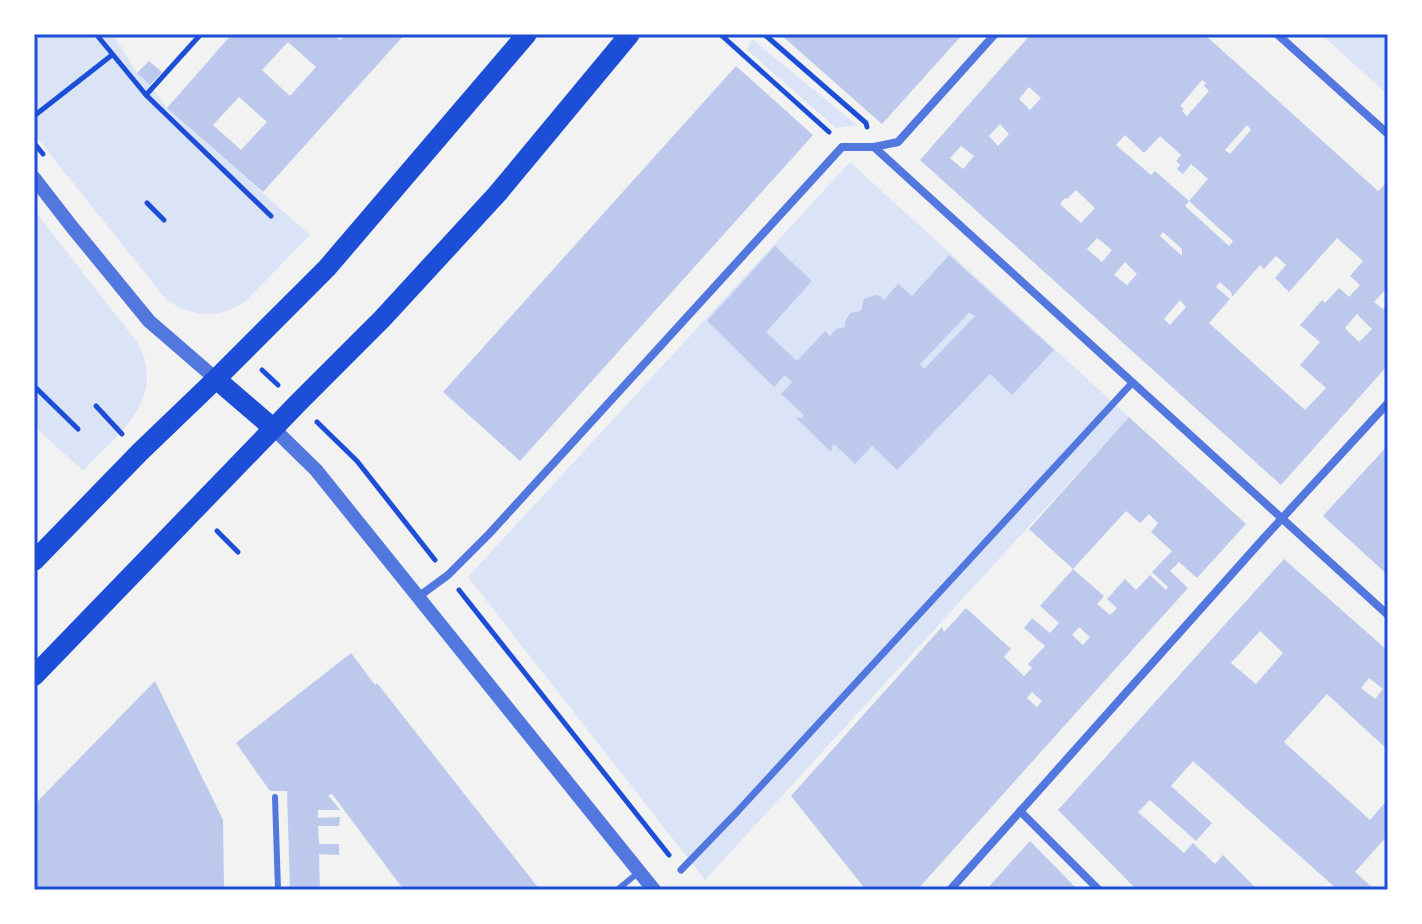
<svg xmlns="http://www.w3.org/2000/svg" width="1422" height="924" viewBox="0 0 1422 924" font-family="Figtree,sans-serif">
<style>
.green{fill:#dbe4f7}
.building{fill:#bdc9ec;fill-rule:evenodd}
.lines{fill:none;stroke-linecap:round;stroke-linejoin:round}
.path{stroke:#1d4ed8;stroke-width:5}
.service{stroke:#5277de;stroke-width:6}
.pedestrian{stroke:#5277de;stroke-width:7}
.minor{stroke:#5277de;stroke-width:8}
.tertiary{stroke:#5277de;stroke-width:14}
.primary{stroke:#1d4ed8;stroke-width:20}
.neatline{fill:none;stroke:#1d4ed8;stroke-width:3}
</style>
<rect width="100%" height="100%" fill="#f2f2f2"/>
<g class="green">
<path d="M34,34H111L120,45L137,73L150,85L167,108L310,235L246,301C221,319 190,318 166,299L34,134Z"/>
<path d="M1321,34H1388V95Z"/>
<path d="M752,39L857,125L836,128L747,50Z"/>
<path d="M850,162L1129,417L705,880L468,577Z"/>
<path d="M34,210L137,342C169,398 118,434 83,471L34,426Z"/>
</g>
<g class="building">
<path d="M232,34H333L340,40L345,34H405L263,192L167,108ZM288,42L316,67L290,96L262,70ZM239,97L267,122L241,150L213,125Z"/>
<path d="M780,34H963L882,124Z"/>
<path d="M1031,34H1204L1378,191L1388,181V256L1385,259L1388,261V287L1374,302L1383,309L1388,303V365L1281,485L920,160ZM1202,80L1206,83L1204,86L1209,91L1187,116L1182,111L1184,109L1180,106ZM1029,87L1041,98L1030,110L1019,99ZM1000,124L1009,134L998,146L989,136ZM1247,125L1251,130L1230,154L1225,150ZM1125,135L1144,153L1160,136L1181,155L1176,161L1180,165L1177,169L1183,174L1191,164L1208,179L1189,201L1233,241L1229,246L1185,206L1189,201L1155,171L1151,175L1116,145ZM961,146L974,156L963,169L950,158ZM1076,190L1095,208L1081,223L1060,204L1065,198L1067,199ZM1163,232L1182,249V256L1160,236ZM1097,238L1112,250L1102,262L1087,249ZM1337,238L1363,261L1350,276L1360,285L1349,297L1339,288L1325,303L1322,300L1300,325L1320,342L1300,365L1326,388L1305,410L1209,323L1230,299L1216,287L1220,282L1231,292L1232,297L1260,265L1264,269L1276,256L1286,265L1275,278L1289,292ZM1125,262L1137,274L1127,285L1114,275ZM1180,300L1186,307L1170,325L1164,319ZM1357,314L1372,329L1359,342L1345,328Z"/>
<path d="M149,61L162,72L150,85L137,73Z"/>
<path d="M736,66L813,135L520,461L443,392Z"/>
<path d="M775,246L812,281L766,332L797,361L825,331L830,336L836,329L845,327V322L850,313L861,311L864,299L875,295L880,296L884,300L898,284L912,296L949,255L1054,350L1012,395L990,374L897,470L872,446L855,464L834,444L832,446V451H830L795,417L802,418L804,415L781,394L792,382L785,375L774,387L707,321ZM969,313L975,316L924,369L920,364Z"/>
<path d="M1129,417L1246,524L1197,578L1179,562L1170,571L1188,588L917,890H866L791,796L942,627L944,632L966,608L1011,649L1004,657L1024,676L1032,668L1028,664L1045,646L1024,628L1032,618L1050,633L1059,623L1040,606L1073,569L1104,596L1097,604L1110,615L1117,608L1107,599L1125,579L1136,590L1150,575L1166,590L1168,587L1152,572L1172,551L1151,532L1158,523L1149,514L1140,523L1126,511L1073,569L1029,529ZM1079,627L1090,637L1083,645L1072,635ZM1032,692L1042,701L1037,707L1027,698Z"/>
<path d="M1388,445V575L1323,516Z"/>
<path d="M1284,559L1388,651V750L1327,694L1284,742L1370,820L1388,799V835L1355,872L1375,890H1338L1193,761L1171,786L1212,823L1196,841L1150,800L1138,812L1184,853L1193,843L1215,864L1223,855L1258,890H1137L1058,810ZM1260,631L1283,653L1256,684L1231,663ZM1369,678L1383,689L1375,699L1361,688Z"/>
<path d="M351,653L375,685L377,683L540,890H404L332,794L328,795L340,810H318V818L340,817L339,826H318L319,844H339V855L319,854L320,890H290L287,791H270L236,743Z"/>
<path d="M155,681L223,820L224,890H34V805Z"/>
<path d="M1030,841L1078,890H986Z"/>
</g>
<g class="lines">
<g class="path">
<path d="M96,34L146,95L271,216"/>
<path d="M720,34L829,132"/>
<path d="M764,34L866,123L867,127"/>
<path d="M146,95L201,34"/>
<path d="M34,116L112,55"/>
<path d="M34,143L43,154"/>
<path d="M147,203L164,220"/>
<path d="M262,370L278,385"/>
<path d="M34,386L78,429"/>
<path d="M96,406L122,434"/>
<path d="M317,422L357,461L435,560"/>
<path d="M217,531L238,552"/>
<path d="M459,590L669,855"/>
</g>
<g class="service">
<path d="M275,797L278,890"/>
<path d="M617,890L639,872"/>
</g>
<path class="pedestrian" d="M681,870L737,812L1132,383"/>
<g class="minor">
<path d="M1277,34L1388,134"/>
<path d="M874,147L1388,615"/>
<path d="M418,597L448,575L489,534L842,147H874L898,142L995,34"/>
<path d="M1020,811L1099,890"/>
<path d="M950,890L1263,539L1388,403"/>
</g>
<g class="tertiary">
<path d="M34,178L72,227L149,321L216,379"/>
<path d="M273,428L316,470L654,890"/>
</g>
<g class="primary">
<path d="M216,379L273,428"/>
<path d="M34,561L140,452L216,379L327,268L527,34"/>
<path d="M34,676L298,403L382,319L498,193L630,34"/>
</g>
</g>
<rect width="1422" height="924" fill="none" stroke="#ffffff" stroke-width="72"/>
<rect x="36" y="36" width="1350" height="852" class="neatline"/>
</svg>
